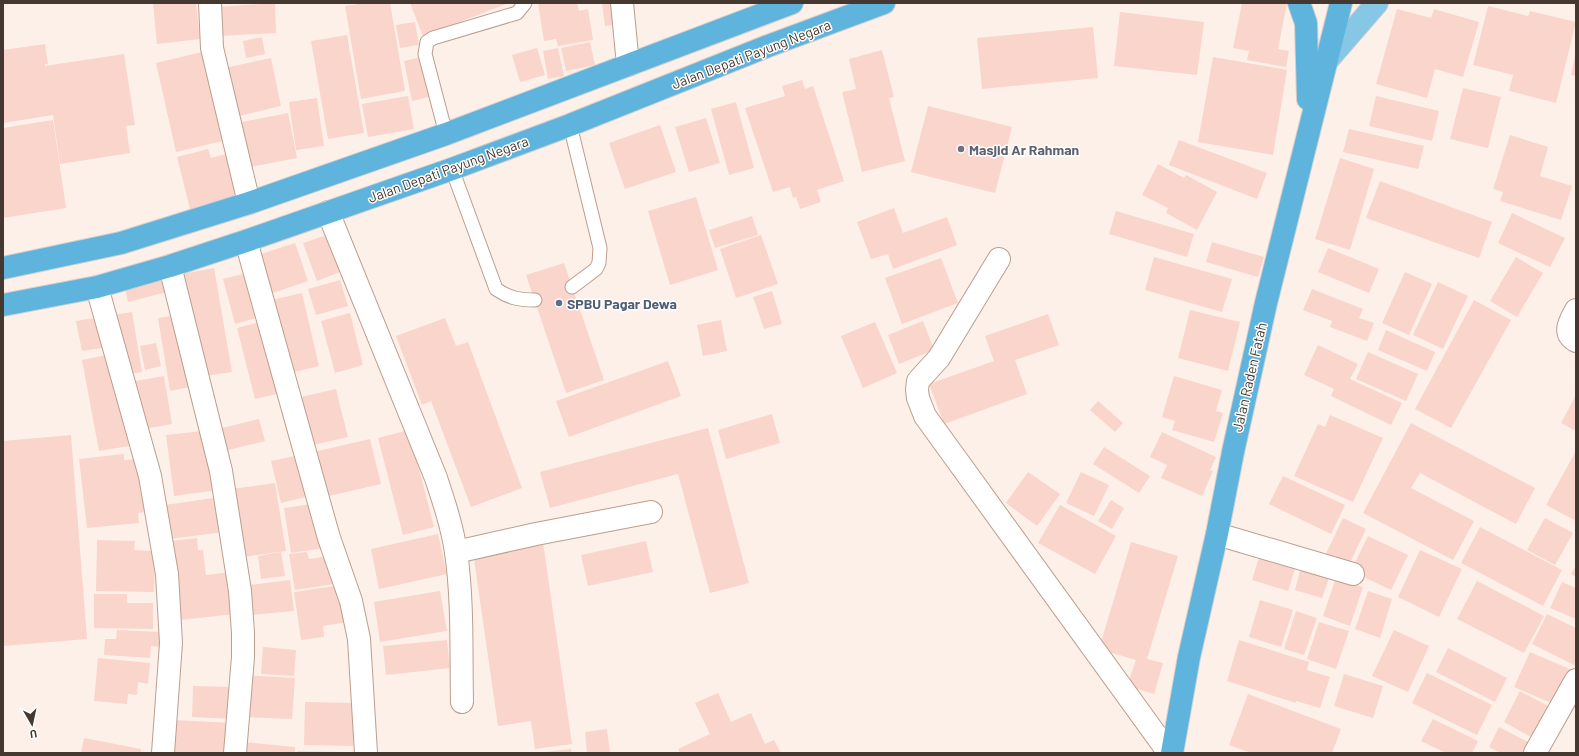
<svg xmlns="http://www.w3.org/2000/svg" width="1579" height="756" viewBox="0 0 1579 756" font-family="Barlow,sans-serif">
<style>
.building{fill:#f9d5cc}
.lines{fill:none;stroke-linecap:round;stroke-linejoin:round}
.service-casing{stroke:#bb9e8d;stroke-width:15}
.minor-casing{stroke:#bb9e8d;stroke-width:24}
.primary-casing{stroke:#d2cfcd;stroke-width:24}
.trunk-casing{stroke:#d2cfcd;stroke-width:24}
.service{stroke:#fff;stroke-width:13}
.minor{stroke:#fff;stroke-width:22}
.primary{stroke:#86c7e5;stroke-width:22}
.trunk{stroke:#5eb4dc;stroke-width:22}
.worship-dot{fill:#6b7280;stroke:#fff;stroke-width:1.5}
.service-dot{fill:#5c6f8a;stroke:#fff;stroke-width:1.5}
.labels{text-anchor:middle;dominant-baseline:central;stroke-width:3;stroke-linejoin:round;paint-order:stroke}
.street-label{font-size:14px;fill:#443830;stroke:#fff}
.worship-label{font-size:14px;font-weight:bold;fill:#5b616d;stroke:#fff;text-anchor:start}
.service-label{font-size:14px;font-weight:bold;fill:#4e5e75;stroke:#fff;text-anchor:start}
</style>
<rect width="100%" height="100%" fill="#fdf0e9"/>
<g class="building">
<path d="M153,3H196L200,39L157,44Z"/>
<path d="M275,3L276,33L219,36L217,7Z"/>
<path d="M365,3H390L405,91L361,99L345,6Z"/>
<path d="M410,3H509L423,36Z"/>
<path d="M538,3H577L579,11L588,9L593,40L558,46L556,39L544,41Z"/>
<path d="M602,3H618L621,24L605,26Z"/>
<path d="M1242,3H1287L1278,49L1289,51L1286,67L1247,60L1249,51L1233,48Z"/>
<path d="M1488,6L1528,16L1530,11L1576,22L1556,103L1509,91L1513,75L1473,65Z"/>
<path d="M1397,9L1431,18L1434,9L1479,22L1463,77L1435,69L1427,98L1376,84Z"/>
<path d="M1120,12L1204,22L1197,75L1114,66Z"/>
<path d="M415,22L419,45L400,48L396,25Z"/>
<path d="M1093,27L1098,78L982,89L977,38Z"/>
<path d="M347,35L364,133L328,139L311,41Z"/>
<path d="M262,37L265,54L246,58L243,41Z"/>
<path d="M590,42L595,65L566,71L561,48Z"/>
<path d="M45,44L48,64H45V66L124,54L135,125L126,126L130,153L60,164L53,115L3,123V50Z"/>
<path d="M537,48L545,75L520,82L512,55Z"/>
<path d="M558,48L564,76L548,79L543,51Z"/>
<path d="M882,50L894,97L889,98L905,161L862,172L842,92L856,89L849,59Z"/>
<path d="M206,51L227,140L176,152L156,63Z"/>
<path d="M1575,55H1576V76L1571,75Z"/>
<path d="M422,57L429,97L412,101L404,61Z"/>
<path d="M1213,57L1287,70L1273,155L1198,142Z"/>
<path d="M271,58L281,106L235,117L224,68Z"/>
<path d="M802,80L805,89L813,86L844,181L817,190L821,202L800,209L796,197L793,198L790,187L773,192L745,108L785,96L782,86Z"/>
<path d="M1463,88L1501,97L1488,148L1450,139Z"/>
<path d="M408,96L414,129L368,137L362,104Z"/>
<path d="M1376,96L1439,111L1432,141L1369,126Z"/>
<path d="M317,98L324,146L296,150L289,102Z"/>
<path d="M736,102L754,168L729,175L711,109Z"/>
<path d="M928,106L1012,127L995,193L911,172Z"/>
<path d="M288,113L297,158L245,168L237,123Z"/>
<path d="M706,118L720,163L689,172L675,127Z"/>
<path d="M53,120L66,208L3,218V128Z"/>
<path d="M660,125L676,172L625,189L609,143Z"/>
<path d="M1349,129L1424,146L1418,169L1343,152Z"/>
<path d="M1510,135L1548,147L1540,176L1572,186L1561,220L1500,201L1503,192L1493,189Z"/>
<path d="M1179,140L1267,173L1257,199L1169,165Z"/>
<path d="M208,149L211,158L234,152L247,203L192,217L177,157Z"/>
<path d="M1340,158L1374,169L1350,250L1315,239Z"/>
<path d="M1158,164L1184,178L1186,175L1217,192L1197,230L1166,213L1168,208L1142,195Z"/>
<path d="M1380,181L1492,222L1479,258L1366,218Z"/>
<path d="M696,197L718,270L670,285L648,211Z"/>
<path d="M894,208L903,233L947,217L957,245L893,269L888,254L871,259L857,222Z"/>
<path d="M1116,211L1194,234L1187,257L1109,234Z"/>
<path d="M1512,213L1565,238L1550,267L1498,243Z"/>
<path d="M752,216L758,235L715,248L709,230Z"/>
<path d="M327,235L340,272L317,281L303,243Z"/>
<path d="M761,235L778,284L736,298L720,249Z"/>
<path d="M1212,242L1264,257L1258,277L1206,262Z"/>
<path d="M295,243L308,281L270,294L258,255Z"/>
<path d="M1328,248L1379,269L1369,293L1318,272Z"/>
<path d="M1154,257L1232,279L1222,312L1145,290Z"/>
<path d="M1516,257L1543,273L1517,317L1490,301Z"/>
<path d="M941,258L958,303L902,324L885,278Z"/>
<path d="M564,263L604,380L566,393L526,275Z"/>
<path d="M214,268L232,372L199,377L182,274Z"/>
<path d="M251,272L263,316L235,324L223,279Z"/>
<path d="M1405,272L1432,284L1409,335L1382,323Z"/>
<path d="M162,275L167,292L128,302L124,284Z"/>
<path d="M340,280L348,306L316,315L308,289Z"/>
<path d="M1438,282L1468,296L1443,349L1413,335Z"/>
<path d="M1312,289L1363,309L1359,318L1374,323L1367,341L1330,327L1332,321L1303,310Z"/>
<path d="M772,291L782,324L764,329L753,297Z"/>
<path d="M302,293L319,366L290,373L272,300Z"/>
<path d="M1474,300L1511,320L1451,428L1415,409Z"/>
<path d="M1190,310L1240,322L1228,371L1178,358Z"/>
<path d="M132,312L142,372L124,375L114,315Z"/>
<path d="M350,313L363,365L335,373L321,321Z"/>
<path d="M1048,314L1059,345L1015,360L1027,394L944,424L929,384L994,361L985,336Z"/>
<path d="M178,315L190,387L170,391L158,318Z"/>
<path d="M101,317L107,347L82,351L76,321Z"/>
<path d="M445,318L456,346L468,342L522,488L471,507L431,401L422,405L396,336Z"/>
<path d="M268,320L285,392L255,399L237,328Z"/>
<path d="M721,320L727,351L703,356L697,325Z"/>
<path d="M923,321L934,350L899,364L888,335Z"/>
<path d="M875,322L897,373L863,388L841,336Z"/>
<path d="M1386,330L1435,352L1427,371L1378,350Z"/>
<path d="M156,343L161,366L145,370L140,346Z"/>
<path d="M1318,345L1358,364L1350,379L1402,403L1391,425L1331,396L1334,389L1304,375Z"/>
<path d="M1368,352L1418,374L1406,401L1356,379Z"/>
<path d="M112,354L129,446L99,451L82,360Z"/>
<path d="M668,361L681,396L569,437L556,401Z"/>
<path d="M164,376L172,424L138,430L130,382Z"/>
<path d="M1174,376L1222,390L1216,411L1223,413L1214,442L1172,430L1175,421L1162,417Z"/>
<path d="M336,389L348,437L313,445L301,397Z"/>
<path d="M1576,395V431L1561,423Z"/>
<path d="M1098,401L1123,423L1115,432L1090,410Z"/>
<path d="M772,414L780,443L726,459L718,430Z"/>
<path d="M1330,415L1383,438L1353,502L1294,476L1318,424L1325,427Z"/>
<path d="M259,419L265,441L224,451L218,429Z"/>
<path d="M1411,423L1535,488L1516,524L1420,473L1411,488L1474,521L1453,560L1363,513Z"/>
<path d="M708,428L749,583L710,593L678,474L550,508L540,472Z"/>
<path d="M211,430L218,490L174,496L166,435Z"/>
<path d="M409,430L434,527L403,535L378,438Z"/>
<path d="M1162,432L1216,457L1210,470L1213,471L1202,496L1161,478L1167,465L1150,457Z"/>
<path d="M71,435L87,639L3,646V441Z"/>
<path d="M370,439L381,484L320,498L309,453Z"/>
<path d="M1104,447L1150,476L1139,493L1093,464Z"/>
<path d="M1576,451V521L1546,505Z"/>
<path d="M124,454V460L137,459L141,495H144L146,512L138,513L139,523L87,528L79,459Z"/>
<path d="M304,454L313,495L281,503L271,461Z"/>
<path d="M1028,472L1060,494L1037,526L1006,503Z"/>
<path d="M1081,472L1109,485L1094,516L1066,503Z"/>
<path d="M1283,476L1345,505L1331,534L1269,504Z"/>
<path d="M275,483L286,551L243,557L232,489Z"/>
<path d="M220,497L224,532L169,539L165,505Z"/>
<path d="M1111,500L1124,508L1112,529L1098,521Z"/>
<path d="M318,503L325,548L291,553L284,508Z"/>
<path d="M1060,505L1116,536L1095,574L1038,543Z"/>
<path d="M1343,518L1366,529L1346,571L1323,560Z"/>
<path d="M1545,518L1573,533L1555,565L1527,550Z"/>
<path d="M1480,527L1562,570L1543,606L1461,563Z"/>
<path d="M438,534L447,574L379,589L371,549Z"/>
<path d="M1368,536L1408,555L1391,590L1351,571Z"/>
<path d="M197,538L198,550H203L206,575L231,572L236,614L179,620L171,541Z"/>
<path d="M97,540L135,541L134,550L155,551L154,592L96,591Z"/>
<path d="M646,541L653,572L588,586L581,555Z"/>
<path d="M543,542L572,744L535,749L531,721L498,726L473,552Z"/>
<path d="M1131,542L1178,556L1147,659L1163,663L1154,694L1127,686L1136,660L1099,649Z"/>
<path d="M1420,550L1462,569L1439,617L1398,597Z"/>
<path d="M281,552L285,576L261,579L258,556Z"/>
<path d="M307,552L309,559L330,556L334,584L295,590L289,554Z"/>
<path d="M1260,554L1296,565L1288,591L1252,580Z"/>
<path d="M1576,565V577L1571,574Z"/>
<path d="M1301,567L1330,575L1322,598L1295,590Z"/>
<path d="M1336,578L1363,587L1350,626L1323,616Z"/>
<path d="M290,580L294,611L252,615L249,585Z"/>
<path d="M1477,581L1544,616L1524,653L1457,619Z"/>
<path d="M1562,582L1576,588V619L1550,608Z"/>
<path d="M342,585L347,622L323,626L324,637L301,640L294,592Z"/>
<path d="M440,591L447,631L380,642L374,602Z"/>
<path d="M1368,591L1392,599L1380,638L1355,629Z"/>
<path d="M94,594H127V603H153V629L94,628Z"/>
<path d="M1260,600L1293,610L1281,647L1249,637Z"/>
<path d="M1296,611L1317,618L1304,655L1284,649Z"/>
<path d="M1547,614L1576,628V666L1532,644Z"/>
<path d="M1319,622L1349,631L1336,669L1307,659Z"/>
<path d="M117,630L160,632L159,647L151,646L150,658L104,655L105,639H116Z"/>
<path d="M1394,630L1429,646L1408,692L1372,676Z"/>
<path d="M447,640L450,668L386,675L383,646Z"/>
<path d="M1239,640L1309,662L1307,670L1330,677L1320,708L1296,701V703L1227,681Z"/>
<path d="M263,647L296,650L294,676L261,674Z"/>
<path d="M1448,648L1507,678L1495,702L1436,672Z"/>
<path d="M1530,652L1574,671L1558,706L1514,687Z"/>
<path d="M98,658L150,663L148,684L138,682L137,695L128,694L127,704L94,701Z"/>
<path d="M1427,673L1492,705L1477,735L1412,703Z"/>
<path d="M1344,674L1383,686L1373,718L1334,706Z"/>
<path d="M243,675L295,678L292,719L241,717Z"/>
<path d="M193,686L234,687L233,719L192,717Z"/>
<path d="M1520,691L1550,707L1533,738L1504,722Z"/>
<path d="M718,693L731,722L751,713L765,744L774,740L781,753H680L678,749L710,734L695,703Z"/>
<path d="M1248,694L1341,729L1332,753H1251L1229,745Z"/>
<path d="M305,702L354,703L353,746L304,745Z"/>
<path d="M1433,719L1478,741L1472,753H1446L1421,741Z"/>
<path d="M173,720L232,723L230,753H172Z"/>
<path d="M1499,727L1532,744L1527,753H1500L1489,747Z"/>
<path d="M607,729L610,753H587L585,732Z"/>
<path d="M84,738L141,749V753H81Z"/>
<path d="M244,742L295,747V753H243Z"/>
<path d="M571,749L572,753H545V752Z"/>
<path d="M297,751L341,752V753H297Z"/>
</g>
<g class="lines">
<g class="service-casing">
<g id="service">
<path d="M570,125L600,248L599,263L596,269L572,287"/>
<path d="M446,134L425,54L427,42L433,38L517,13L525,3"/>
<path d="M452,169L496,289C509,298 519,300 535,300"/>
</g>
</g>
<g class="minor-casing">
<g id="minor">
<path d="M210,3L212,48L249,203"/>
<path d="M622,3L628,65"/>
<path d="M328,212L436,478C444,502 452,526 456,552C463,601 461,652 462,702"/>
<path d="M246,241L329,538L351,601L359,639L366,753"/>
<path d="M999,259L939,358L918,381L917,390L918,398L925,416L1169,753"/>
<path d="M170,266L221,471L240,591L243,633V657L235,753"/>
<path d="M97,287L150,476L167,574L171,643L163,753"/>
<path d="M1576,310C1570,321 1562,333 1576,341"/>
<path d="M1217,534L1353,574"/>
<path d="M456,552L536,534L651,512"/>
<path d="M1535,753L1576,680"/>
</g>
</g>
<g class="primary-casing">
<path id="primary" d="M1325,63L1377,3"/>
</g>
<g class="trunk-casing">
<g id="trunk">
<path d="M1299,3L1306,23L1308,99"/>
<path d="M3,268L121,243L249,203L446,134L792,3"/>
<path d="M3,305L97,287L170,266L246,241L452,169L570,125L768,46L884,3"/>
<path d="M1172,753L1189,657L1217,534L1233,452L1266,303L1341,3"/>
</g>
</g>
<use href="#service" class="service"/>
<use href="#minor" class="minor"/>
<use href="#primary" class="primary"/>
<use href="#trunk" class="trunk"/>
</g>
<circle class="worship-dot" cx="961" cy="149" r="4"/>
<circle class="service-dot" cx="559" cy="303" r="4"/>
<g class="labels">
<g class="street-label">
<text transform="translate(751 54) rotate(-21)">Jalan Depati Payung Negara</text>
<text transform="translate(448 169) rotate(-20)">Jalan Depati Payung Negara</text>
<text transform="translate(1249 377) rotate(-77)">Jalan Raden Fatah</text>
</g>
<g class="worship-label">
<text x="969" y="149">Masjid Ar Rahman</text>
</g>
<g class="service-label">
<text x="567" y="303">SPBU Pagar Dewa</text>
</g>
</g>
<rect width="1579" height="756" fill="none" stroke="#443830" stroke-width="8"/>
<g transform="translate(32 724) rotate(171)" stroke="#ffffff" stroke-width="3" paint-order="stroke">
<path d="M0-3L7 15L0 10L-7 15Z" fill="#443830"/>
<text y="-6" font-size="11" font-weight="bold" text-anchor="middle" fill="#443830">U</text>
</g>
</svg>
